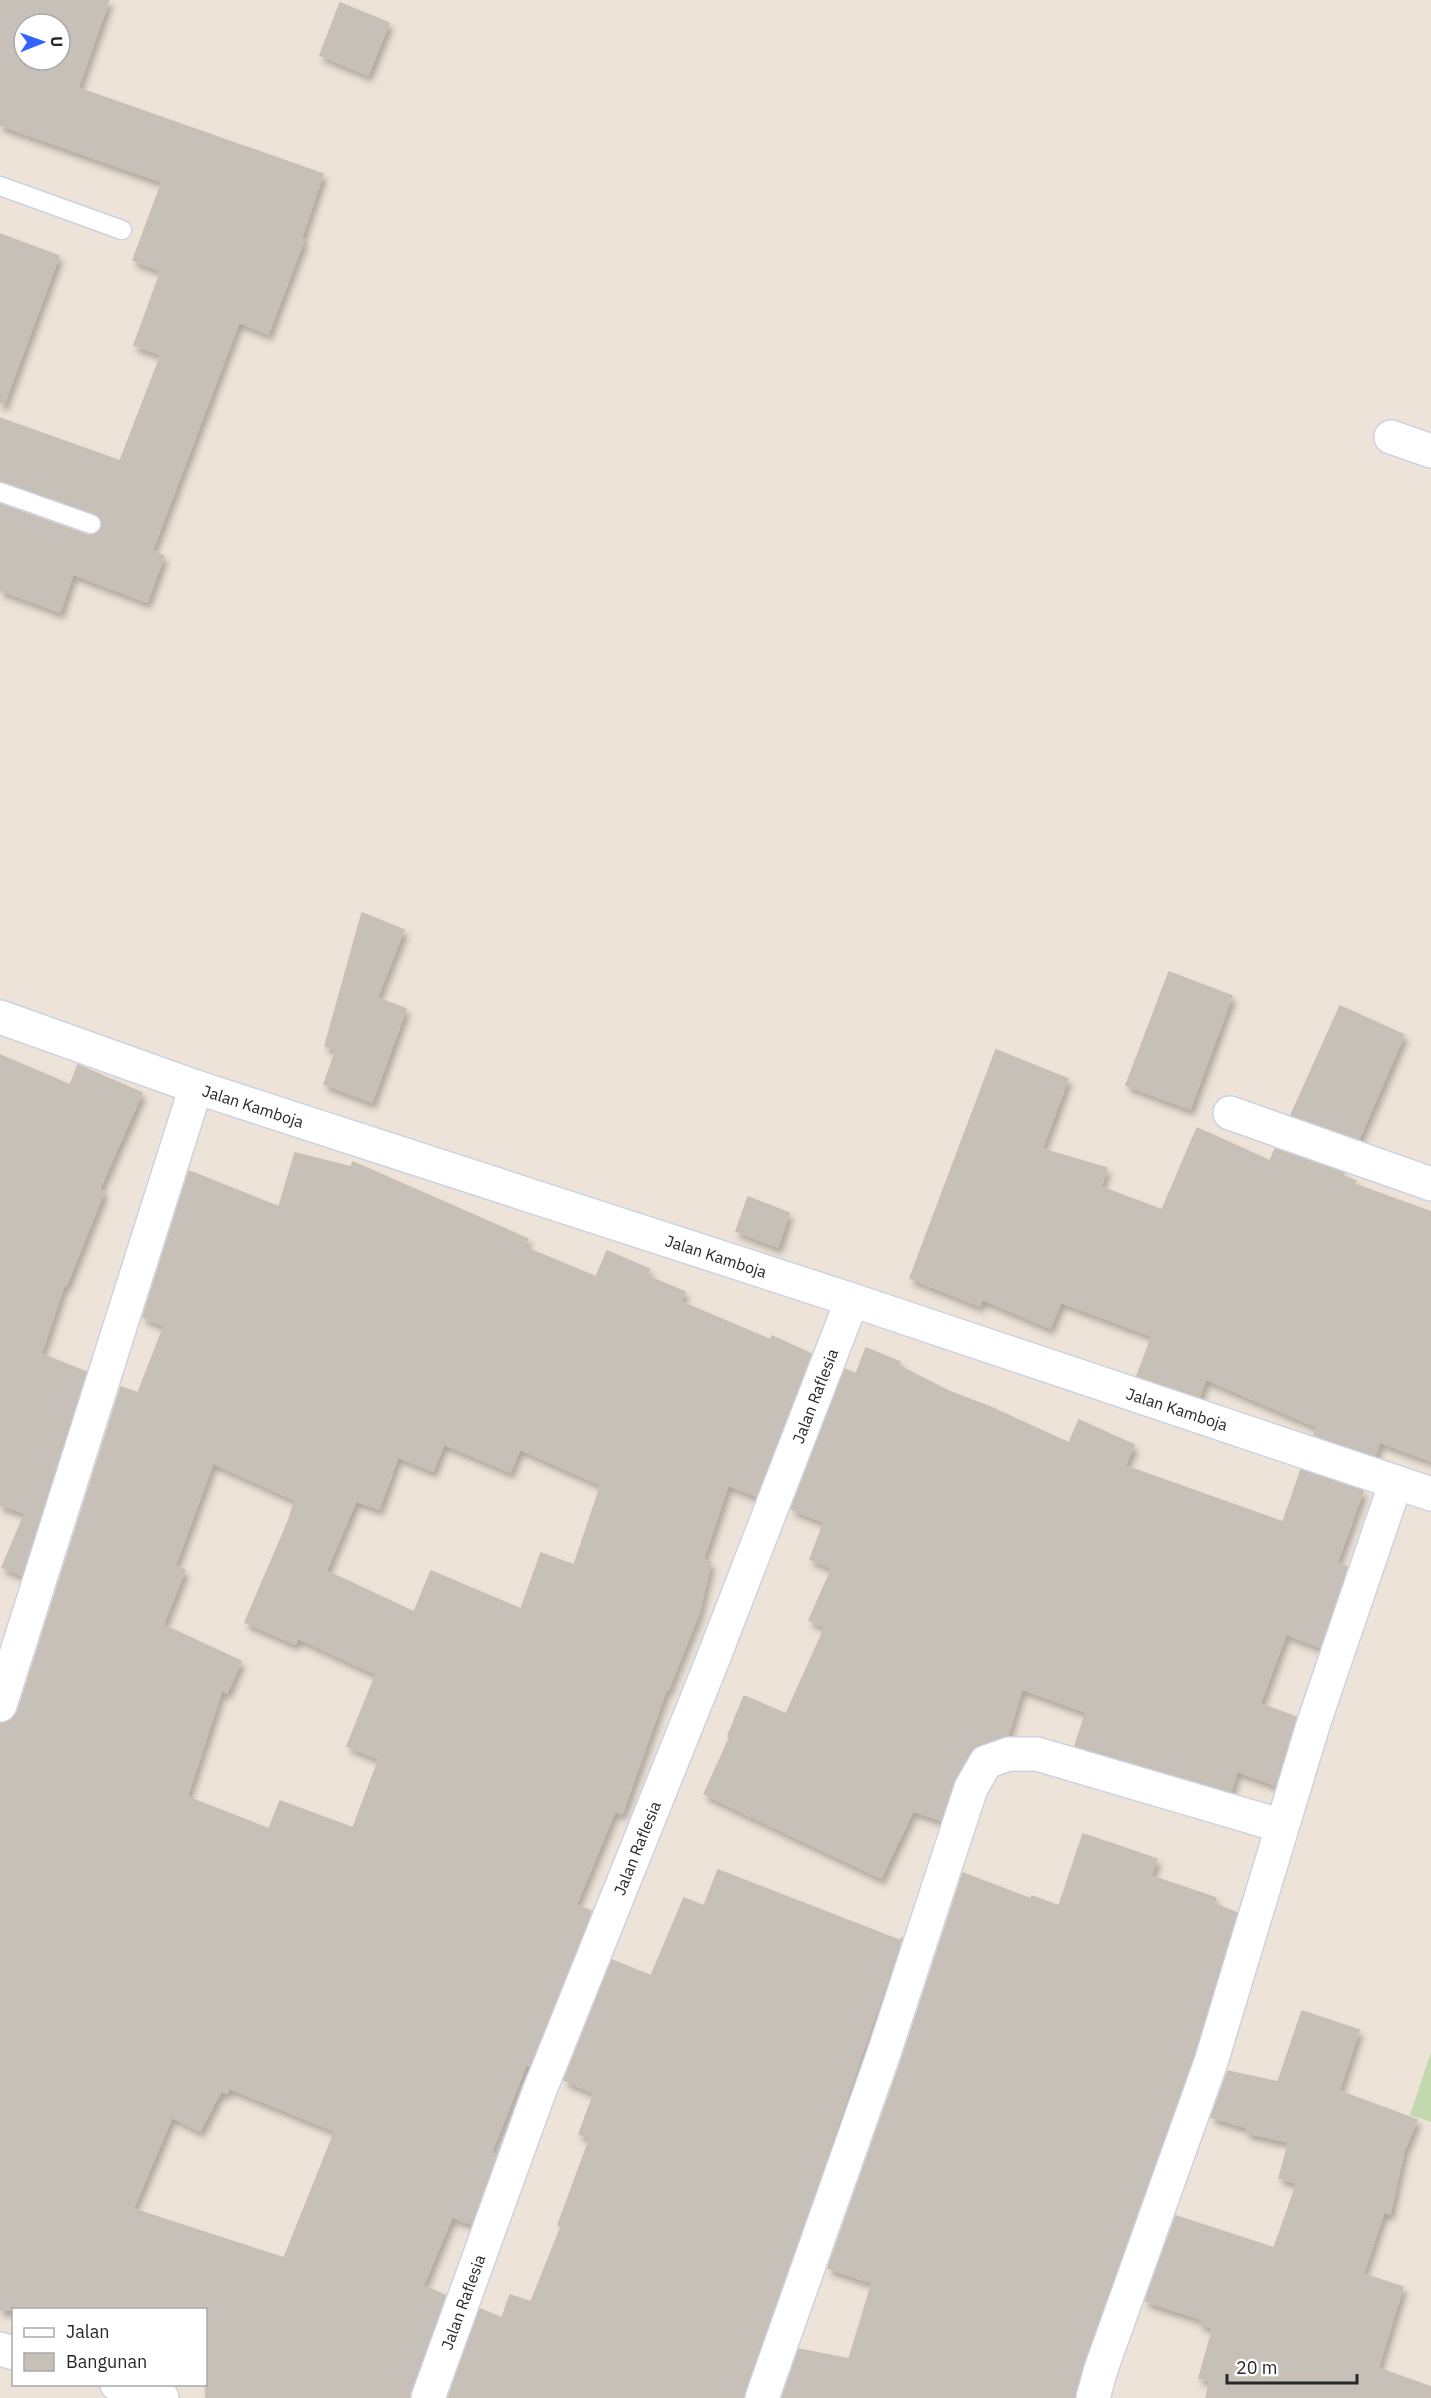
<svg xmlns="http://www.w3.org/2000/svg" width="1431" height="2398" viewBox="0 0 1431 2398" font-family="'IBM Plex Sans',sans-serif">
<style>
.cemetery{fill:#c4d8ad}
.building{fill:#c7c0b8;stroke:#c8bfb2;stroke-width:1.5;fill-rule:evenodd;filter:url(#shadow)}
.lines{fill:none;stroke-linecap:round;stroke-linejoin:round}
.lane-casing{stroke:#cdd2e3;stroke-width:21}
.street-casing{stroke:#cdd2e3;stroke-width:36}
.secondary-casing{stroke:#cdd2e3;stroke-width:36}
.lane{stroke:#fff;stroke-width:18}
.street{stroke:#fff;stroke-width:33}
.secondary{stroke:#fff;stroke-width:33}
.labels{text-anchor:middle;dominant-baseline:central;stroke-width:4.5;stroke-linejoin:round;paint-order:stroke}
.street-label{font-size:16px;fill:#282828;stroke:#fff}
</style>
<defs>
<filter id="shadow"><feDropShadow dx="3.5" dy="6" stdDeviation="3" flood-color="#0004"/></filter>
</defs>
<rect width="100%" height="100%" fill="#ede3d8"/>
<path class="cemetery" d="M1431,2052V2122L1410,2115Z"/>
<g class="building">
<path d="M0,0H109L78,88L323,174L301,239L304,240L268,334L239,322L152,551L164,556L147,602L73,574L60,612L0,590V504L87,535H94L101,528L102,521L95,513L0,481V418L120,461L161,355L134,345L161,271L133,260L162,182L0,125ZM24,24H60V60H24Z"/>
<path d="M340,3L389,23L368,75L320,55Z"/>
<path d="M0,234L59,256L4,404L0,403Z"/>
<path d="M362,913L404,930L377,998L406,1009L372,1102L324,1084L336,1050L325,1046Z"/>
<path d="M1169,972L1232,996L1190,1109L1126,1085Z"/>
<path d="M1340,1006L1404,1035L1359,1139L1291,1115Z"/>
<path d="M996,1050L1068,1079L1042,1149L1107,1168L1101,1187L1162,1210L1197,1128L1270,1161L1275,1149L1344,1173L1343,1176L1356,1181L1354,1184L1431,1212V1461L1380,1442L1375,1456L1314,1435L1317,1427L1206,1379L1199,1397L1137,1376L1152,1336L1061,1302L1050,1328L982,1299L980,1306L910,1278Z"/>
<path d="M0,1055L70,1085L78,1065L142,1093L99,1190L104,1192L66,1286L64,1285L41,1354L86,1372L21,1575L2,1567L25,1513L0,1505Z"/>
<path d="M295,1153L351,1167L353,1162L528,1239L524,1247L596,1277L607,1251L649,1269L647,1276L685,1292L681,1302L771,1340L772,1336L811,1354L756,1496L728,1485L703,1560L711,1562L699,1613L668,1690H666L622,1814L615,1811L576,1905L591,1911L529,2066L526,2065L491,2153L496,2155L471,2224L452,2217L423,2286L445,2295L410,2398H206V2310H0V1723L12,1719L18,1711L121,1387L138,1393L164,1326L143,1317L189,1171L279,1207ZM444,1444L510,1472L520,1449L601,1485L574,1565L541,1553L521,1609L431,1571L414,1612L326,1571L356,1501L379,1509L398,1457L433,1471ZM213,1463L295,1500L288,1522L245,1622L295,1644L298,1638L376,1674L347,1746L379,1759L353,1828L280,1801L269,1829L187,1797L222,1690L227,1693L241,1661L163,1625L185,1570L175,1566ZM229,2088L335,2131L284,2258L133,2209L172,2117L200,2131L221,2091L227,2093Z"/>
<path d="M748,1197L789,1213L778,1247L736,1231Z"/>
<path d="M866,1348L900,1362L899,1366L948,1391L990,1407L1069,1443L1079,1420L1134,1445L1125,1466L1283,1522L1301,1470L1363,1491L1337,1563L1347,1567L1320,1647L1286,1634L1260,1704L1296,1717L1275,1785L1237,1771L1231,1791L1075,1746L1086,1712L1022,1689L1008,1735L977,1744L970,1753L953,1782L941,1820L913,1811L881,1878L704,1794L730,1737L728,1736L744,1696L786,1714L825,1627L809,1620L832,1568L810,1559L824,1522L791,1509L845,1369L856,1374Z"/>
<path d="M1083,1834L1157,1859L1151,1876L1216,1898L1214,1904L1237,1913L1193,2056L1083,2363L1075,2398H782L799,2349L849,2359L872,2283L828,2268L902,2059L963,1873L1031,1899L1032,1896L1059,1906Z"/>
<path d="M718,1870L901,1941L902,1937L744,2398H448L480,2309L502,2318L510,2295L531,2302L561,2227L558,2225L590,2138L579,2134L594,2093L564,2080L612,1960L651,1976L684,1898L704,1906Z"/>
<path d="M1302,2011L1359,2030L1339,2091L1417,2120L1404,2151L1390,2214L1384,2212L1363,2274L1403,2287L1378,2368L1431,2387V2398H1206L1210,2381L1199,2378L1213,2328L1200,2324L1201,2319L1145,2301L1176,2216L1274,2248L1297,2183L1279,2178L1289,2142L1247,2133L1248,2128L1211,2117L1228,2071L1278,2082Z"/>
</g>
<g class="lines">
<g class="lane-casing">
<g id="lane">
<path d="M0,186L122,230"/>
<path d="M0,492L91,524"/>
</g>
</g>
<g class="street-casing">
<g id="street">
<path d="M1391,437L1431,451"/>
<path d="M1230,1113L1431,1184"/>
<path d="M0,1705L196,1087"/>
<path d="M428,2398L539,2092L713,1659L852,1300"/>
<path d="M762,2398L884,2053L971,1788L986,1762L1009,1754H1037L1282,1826"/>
<path d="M1093,2398L1101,2369L1211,2062L1314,1722L1396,1482"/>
</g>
</g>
<g class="secondary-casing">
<g id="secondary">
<path d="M0,1017L196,1087L852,1300L1431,1494"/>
<path d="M0,2349L14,2353"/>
<path d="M117,2384L162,2398"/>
</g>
</g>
<use href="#lane" class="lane"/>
<use href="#street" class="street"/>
<use href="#secondary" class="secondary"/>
</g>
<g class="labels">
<g class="street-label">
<text transform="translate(253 1106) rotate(18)">Jalan Kamboja</text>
<text transform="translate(716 1256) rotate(18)">Jalan Kamboja</text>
<text transform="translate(815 1396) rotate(-69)">Jalan Raflesia</text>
<text transform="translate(1177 1409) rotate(18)">Jalan Kamboja</text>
<text transform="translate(637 1848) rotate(-68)">Jalan Raflesia</text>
<text transform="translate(463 2302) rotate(-70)">Jalan Raflesia</text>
</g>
</g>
<rect x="12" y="2308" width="195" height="78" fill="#ffffff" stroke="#a9a9a9" stroke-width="1.5"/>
<rect x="24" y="2328" width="30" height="9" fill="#ffffff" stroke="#a9a9a9" stroke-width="1.5"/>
<text x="66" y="2338" font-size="18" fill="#282828">Jalan</text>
<rect x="24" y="2353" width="30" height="18" fill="#c7c0b8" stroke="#a9a9a9" stroke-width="1.5"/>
<text x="66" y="2368" font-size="18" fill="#282828">Bangunan</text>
<g transform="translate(42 42) rotate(89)"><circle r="28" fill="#ffffff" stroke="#a9a9a9" stroke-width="1.5"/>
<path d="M0-4.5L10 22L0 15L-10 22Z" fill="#3262ff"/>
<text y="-9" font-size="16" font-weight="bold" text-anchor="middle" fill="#282828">U</text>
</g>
<path d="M1227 2374v9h130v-9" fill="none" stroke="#282828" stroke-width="3"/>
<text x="1236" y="2374" font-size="18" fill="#282828" stroke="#ffffff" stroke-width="4.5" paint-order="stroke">20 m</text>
</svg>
